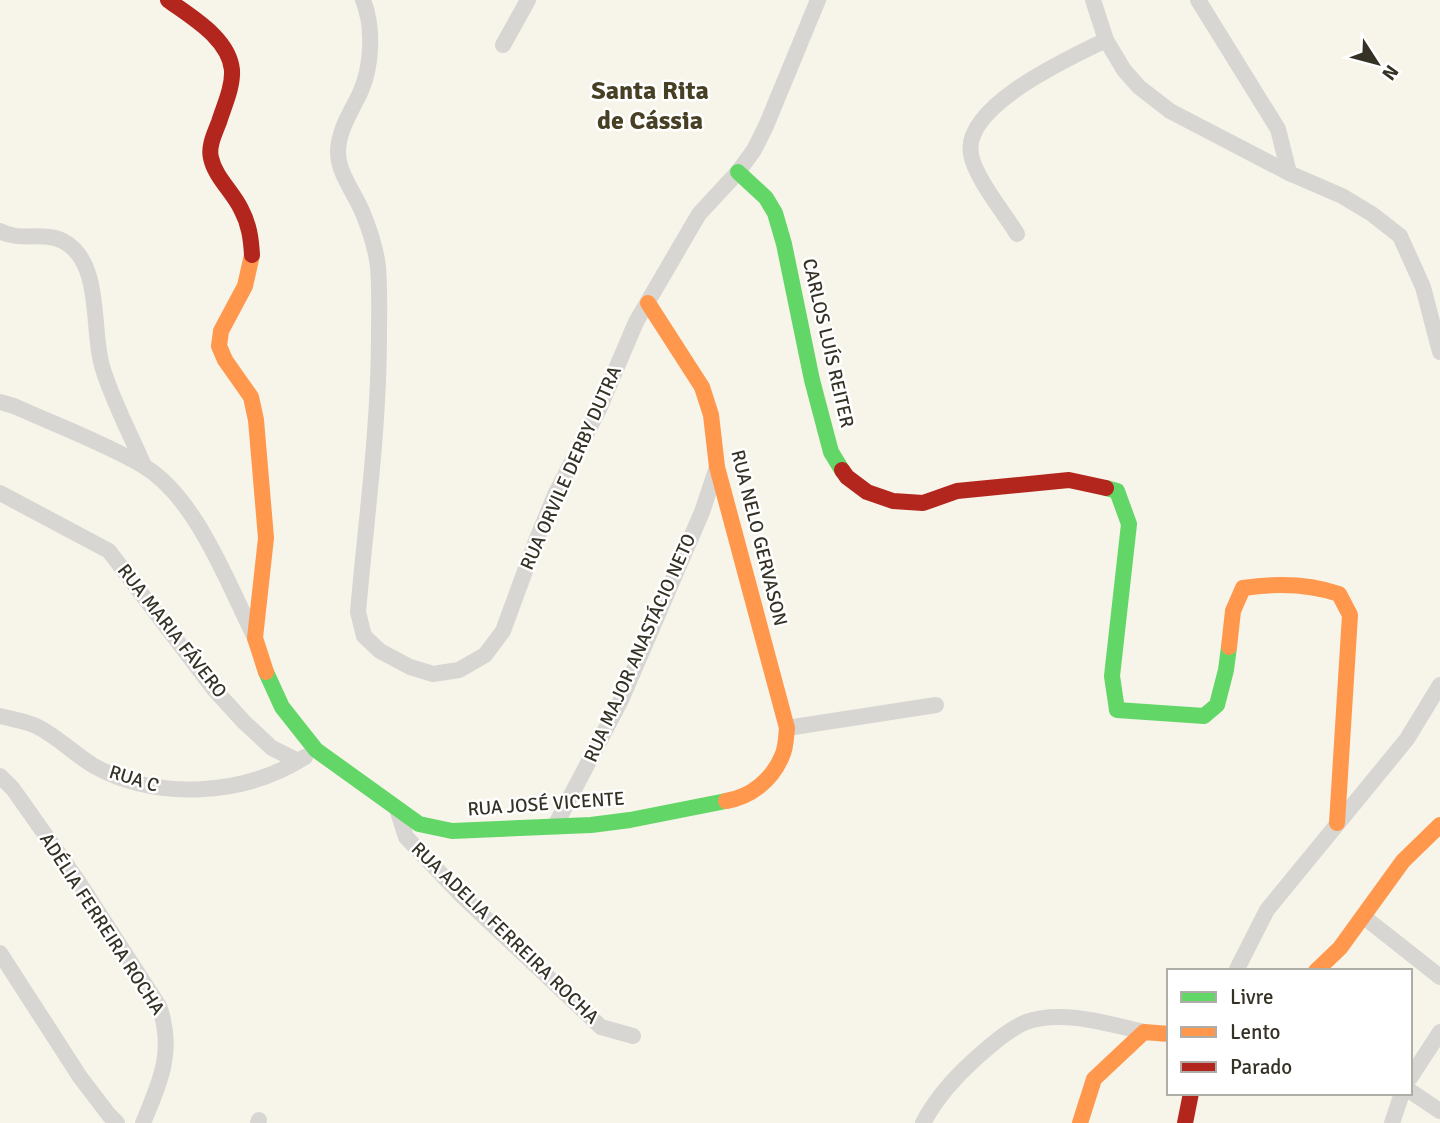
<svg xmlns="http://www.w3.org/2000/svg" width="1440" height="1123" viewBox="0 0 1440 1123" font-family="Signika,sans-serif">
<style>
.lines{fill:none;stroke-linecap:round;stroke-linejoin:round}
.street{stroke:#d8d6d3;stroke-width:16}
.fast{stroke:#63d668;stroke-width:16}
.slow{stroke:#ff974d;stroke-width:16}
.jam{stroke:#b3261e;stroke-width:16}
.labels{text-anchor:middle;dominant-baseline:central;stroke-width:5;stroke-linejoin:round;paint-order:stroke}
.street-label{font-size:19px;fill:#353125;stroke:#fff}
.district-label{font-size:26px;font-weight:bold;fill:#484024;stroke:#fff}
</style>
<rect width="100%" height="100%" fill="#f7f4e9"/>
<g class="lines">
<g class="street">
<path d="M363,0C374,27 372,67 360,93C351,112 338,131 338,152C338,173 354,192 362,211C369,228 376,248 378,267C380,290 379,313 379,336C379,428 366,520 358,612L364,636L380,651L410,667L433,674L459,670L485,655L503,631L536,541L555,495L599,409L636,322L699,214L738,172L754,150L766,126L818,0"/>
<path d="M1093,0L1106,40L1124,70L1139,87L1170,111L1289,173L1342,196L1372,214L1400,236L1423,287L1440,352"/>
<path d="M1198,0L1278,129L1289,173"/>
<path d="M503,45L528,0"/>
<path d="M0,231C19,242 43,231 63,241C103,262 91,329 102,366C112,400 130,433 144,466"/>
<path d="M1017,234C1005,214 974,176 971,154C962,106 1071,57 1106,40"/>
<path d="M0,402L14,406C56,425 102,442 142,465C196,496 228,584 255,638"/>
<path d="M0,493L109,551L213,688L244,722L272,748L298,761"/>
<path d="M0,716C12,719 25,721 36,726C57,736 74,754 94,766C158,801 244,796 305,757"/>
<path d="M787,728L936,705"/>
<path d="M0,776L13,789L78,881L159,1006C175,1051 160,1082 143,1123"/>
<path d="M397,809L406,837L461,895L601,1027L633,1036"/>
<path d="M555,826L621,700L702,512L717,467"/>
<path d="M1364,917L1440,977"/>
<path d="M0,953L80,1077L109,1115L117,1123"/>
<path d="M1236,971L1267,910L1407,739L1440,685"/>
<path d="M1410,1078L1440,1032"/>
<path d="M1410,1091L1440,1111"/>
<path d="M258,1123L259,1120"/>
<path d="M923,1123C936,1098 953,1079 974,1060C989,1047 1007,1030 1026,1022C1061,1009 1109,1024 1144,1032"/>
<path d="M1392,1123L1402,1093"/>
</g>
<g class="fast">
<path d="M738,172L766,198L775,213L784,244L812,380L831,452L842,470"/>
<path d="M1106,488L1117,491L1129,524L1112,676L1117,710L1204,716L1217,705L1226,670L1229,647"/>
<path d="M266,672L282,707L316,750L419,824L452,831L591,825L630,820L726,801"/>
</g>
<g class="slow">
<path d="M252,255L245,286L221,331L219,346L225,360L251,397L256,420L266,538L255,638L266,672"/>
<path d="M648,303L702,387L711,415L717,467L787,728C786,737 786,748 782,756C772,780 751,797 726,801"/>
<path d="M1229,647L1233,611L1243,588C1276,583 1307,583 1339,594L1350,615L1337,823"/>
<path d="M1316,971L1340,948L1403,861L1440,825"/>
<path d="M1080,1123L1094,1079L1144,1032L1169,1034"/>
</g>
<g class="jam">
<path d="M168,0C191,17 229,38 232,70C233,87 224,106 219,122C215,133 208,146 211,158C215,177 233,192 241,209C249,224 251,238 252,255"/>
<path d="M842,470L847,477L867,492L893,501L923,503L957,491L1069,480L1106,488"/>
<path d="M1185,1123L1191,1093"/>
</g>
</g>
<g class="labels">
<g class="street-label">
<text transform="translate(828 343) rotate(77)">CARLOS LUÍS REITER</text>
<text transform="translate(571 468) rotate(-66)">RUA ORVILE DERBY DUTRA</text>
<text transform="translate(759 538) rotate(76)">RUA NELO GERVASON</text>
<text transform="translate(172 631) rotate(52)">RUA MARIA FÁVERO</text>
<text transform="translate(640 648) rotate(-66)">RUA MAJOR ANASTÁCIO NETO</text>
<text transform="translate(134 779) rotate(17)">RUA C</text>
<text transform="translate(546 804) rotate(-4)">RUA JOSÉ VICENTE</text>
<text transform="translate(102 924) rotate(57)">ADÉLIA FERREIRA ROCHA</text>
<text transform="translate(505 933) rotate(44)">RUA ADELIA FERREIRA ROCHA</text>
</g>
<g class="district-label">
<text x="650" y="91">Santa Rita<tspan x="650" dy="30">de Cássia</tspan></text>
</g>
</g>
<rect x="1167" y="969" width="245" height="126" fill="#ffffff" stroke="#aeada8" stroke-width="2"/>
<rect x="1181" y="992" width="35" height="10" fill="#63d668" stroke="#aeada8" stroke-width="2"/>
<text x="1230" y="1004" font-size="21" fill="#353125">Livre</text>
<rect x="1181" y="1027" width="35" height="10" fill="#ff974d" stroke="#aeada8" stroke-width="2"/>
<text x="1230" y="1039" font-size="21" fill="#353125">Lento</text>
<rect x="1181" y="1062" width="35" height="10" fill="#b3261e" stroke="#aeada8" stroke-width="2"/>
<text x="1230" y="1074" font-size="21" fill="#353125">Parado</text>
<g transform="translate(1377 63) rotate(126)" stroke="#ffffff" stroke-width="5" paint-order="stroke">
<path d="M0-5L12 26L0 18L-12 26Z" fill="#353125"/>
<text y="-10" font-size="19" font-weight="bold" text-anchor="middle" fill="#353125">N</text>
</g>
</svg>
